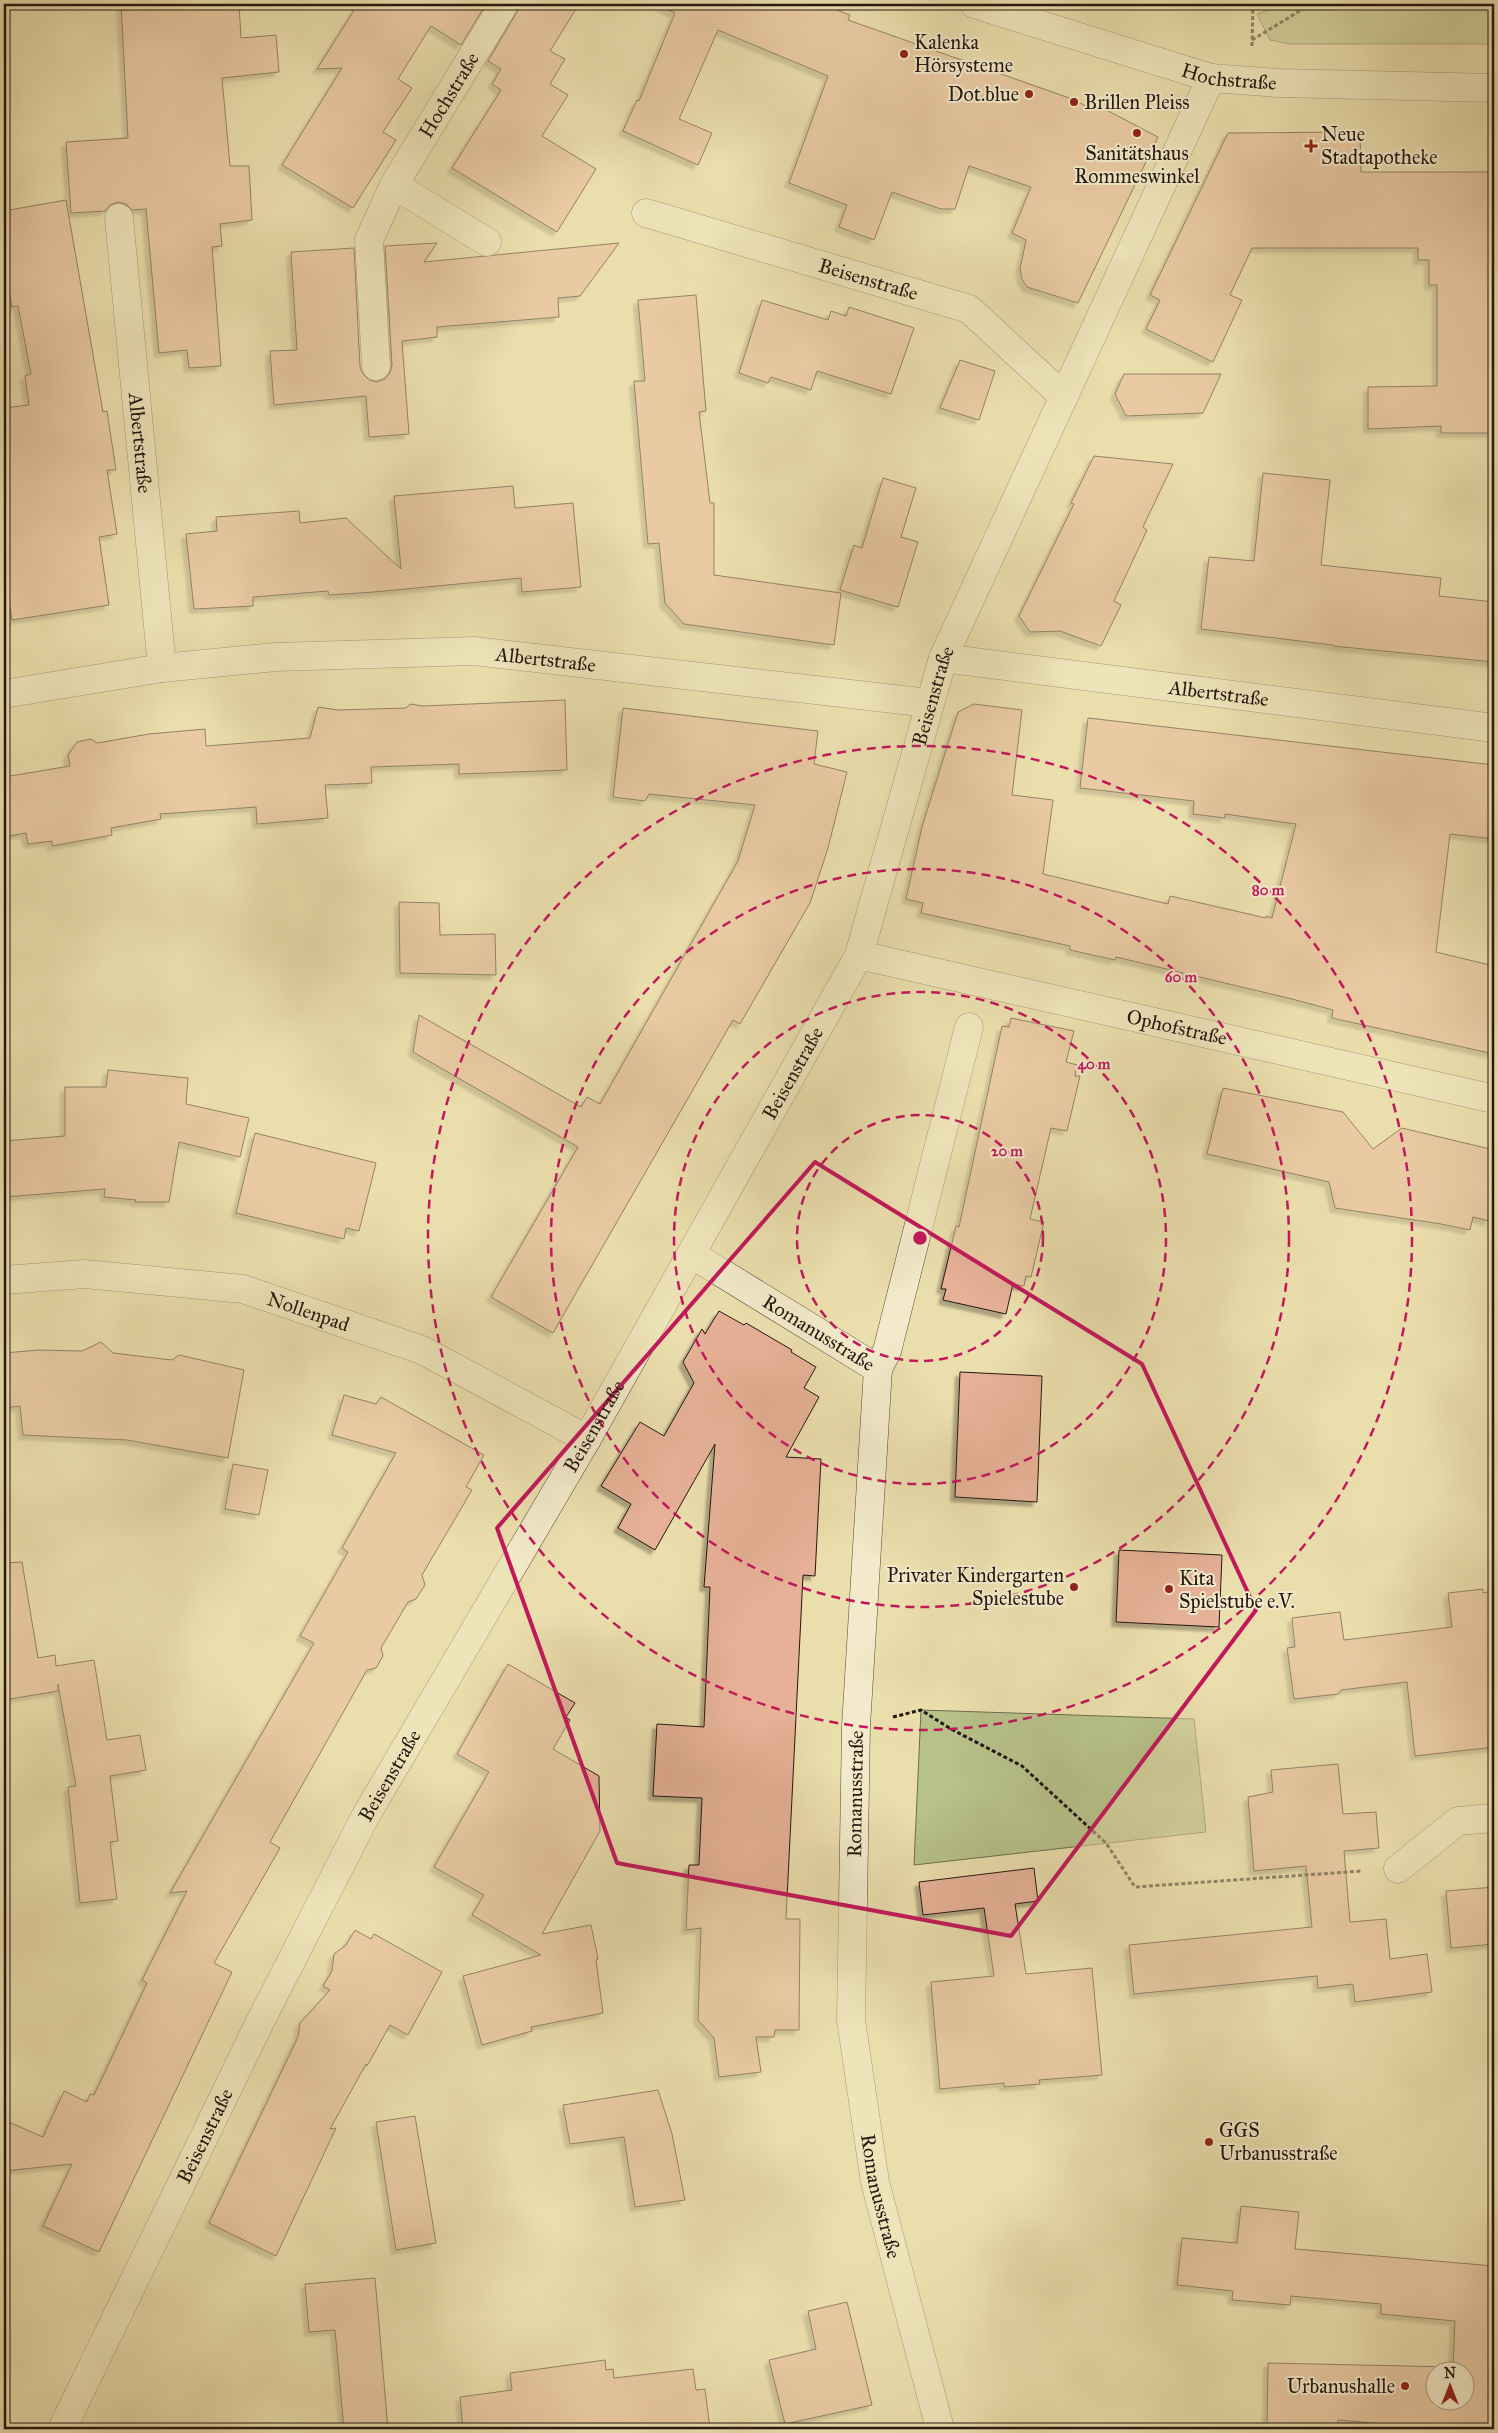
<svg xmlns="http://www.w3.org/2000/svg" width="1498" height="2433" viewBox="0 0 1498 2433" font-family="'IM FELL Great Primer',serif">
<style>
.green{fill:#b7c18a;stroke:#6e6c4e}
.building{fill:#e6b197;stroke:#251711;fill-rule:evenodd;filter:url(#shadow)}
.lines{fill:none;stroke-linecap:round;stroke-linejoin:round}
.minor-casing{stroke:#564938;stroke-width:29}
.path{stroke:#251711;stroke-width:3;stroke-dasharray:4 2.5;stroke-linecap:butt}
.minor{stroke:#f2eaca;stroke-width:28}
.marked{fill:none;stroke:#c2185b;stroke-width:4;stroke-linejoin:round}
.ring{fill:none;stroke:#c2185b;stroke-width:2.5;stroke-dasharray:9 6}
.poi-dot{fill:#8f2418;stroke:#f2eaca;stroke-width:2}
.labels{text-anchor:middle;dominant-baseline:central;stroke-width:4;stroke-linejoin:round;paint-order:stroke}
.poi-label{font-size:20px;fill:#251711;stroke:#f2eaca;text-anchor:start}
.street-label{font-size:20px;fill:#251711;stroke:#f2eaca}
.centre{fill:#c2185b;stroke:#f2eaca;stroke-width:2.5}
.ring-label{font-size:15px;text-anchor:middle;font-weight:bold;fill:#c2185b;stroke:#f2eaca;stroke-width:4;stroke-linejoin:round;paint-order:stroke}
</style>
<defs>
<filter id="shadow"><feDropShadow dx="-4.5" dy="4.5" stdDeviation="1" flood-color="#0004"/></filter>
</defs>
<rect width="100%" height="100%" fill="#ebdead"/>
<filter id="stains"><feTurbulence type="fractalNoise" baseFrequency=".004" numOctaves="4"/><feColorMatrix values="0 0 0 0 .2 0 0 0 0 .09 0 0 0 0 .02 0 0 0 .5 -.17"/></filter>
<radialGradient id="worn" r=".72"><stop offset=".6" stop-color="#630" stop-opacity="0"/><stop offset="1" stop-color="#630" stop-opacity=".3"/></radialGradient>
<g class="green">
<path d="M1288,4H1494V44H1290L1270,40L1257,14Z"/>
<path d="M921,1710L1194,1719L1206,1832L914,1865Z"/>
</g>
<g class="building">
<path d="M121,4H239L241,38L276,35L279,72L222,78L230,166H249L252,220L220,224L222,246L212,247L221,366L189,368L187,350L159,353L146,209L132,210L126,204L118,202L110,205L105,211L71,213L66,142L128,138Z"/>
<path d="M358,4H486L461,45L431,26L398,79L412,88L383,132L396,140L353,208L282,165L342,68L317,69Z"/>
<path d="M520,4H579L550,51L565,59L550,84L568,95L542,136L596,169L557,232L452,168L501,90L492,84L501,69L488,61L517,12Z"/>
<path d="M655,4H821L850,15L848,20L1072,99L1092,109L1095,104L1158,137L1078,303L1027,287L1022,279L1020,269L1026,240L1012,233L1031,187L969,166L955,209H941L892,192L874,240L839,227L847,205L789,183L828,76L718,30L679,119L712,133L698,165L623,131L637,100L639,101L675,13Z"/>
<path d="M1360,132L1361,172H1491V239L1493,240L1494,283V433H1441V426L1368,429V387L1437,386V285H1429V260H1418V248H1252L1230,295L1242,300L1213,362L1146,329L1160,300L1150,295L1228,133Z"/>
<path d="M66,200L103,412L107,411L116,470H107L117,534L99,537L109,605L12,620L9,601L4,602V408L29,405L25,376L31,374L18,306L12,307L4,265V211Z"/>
<path d="M437,243L424,262L619,243L580,296L558,298L559,317L437,327V337L402,341L409,434L369,437L366,396L274,405L270,351L297,350L291,252L354,248L360,367L363,374L369,380L377,382L385,379L390,373L392,365L385,246Z"/>
<path d="M696,295L706,411L699,412L710,503H714V575L841,593L834,645L684,624L665,603L659,543L648,544L634,381H645L638,300Z"/>
<path d="M762,300L828,320L831,311L846,316L849,307L914,328L891,394L817,371L811,390L771,377L768,383L739,373Z"/>
<path d="M960,360L995,371L979,420L940,408Z"/>
<path d="M1124,374H1221L1203,413L1126,416L1115,394Z"/>
<path d="M1094,456L1173,464L1143,527L1147,530L1114,601L1121,605L1101,646L1060,631L1030,632L1019,616L1074,504L1071,503Z"/>
<path d="M1263,473L1330,480L1321,565L1441,578L1439,596L1494,602V662L1333,646V645L1201,629L1209,557L1254,561Z"/>
<path d="M883,478L916,488L901,537L918,542L898,607L840,590L854,545L862,548Z"/>
<path d="M513,486L515,508L573,503L581,587L522,592L521,578L374,592L329,595L328,591L253,597V606L194,609L186,534L217,531L216,517L299,511L300,523L346,518L401,569L394,496Z"/>
<path d="M565,700L567,770L459,774V764L371,767L372,783L325,785L328,818L257,824L256,807L160,814L161,819L111,828L112,835L52,846V841L28,844L26,833L4,837V777L70,766L68,755L77,742L91,739L97,743L149,734L205,729L206,746L310,738L318,707L338,710L406,708L410,704L423,706Z"/>
<path d="M974,704L1022,710L1012,795L1053,800L1043,874L1168,904L1170,896L1266,918V916L1272,918L1296,824L1225,814V818L1193,814L1194,801L1080,788L1088,718L1494,765V839L1450,834L1436,952L1494,966V1054L1332,1018L1333,1010L1292,999L1116,957L1115,960L1070,950V946L921,913L923,903L906,899L922,827L958,712Z"/>
<path d="M623,708L818,731L814,764L847,772L828,848L810,903L740,1024L733,1020L553,1333L491,1297L578,1147L413,1052L419,1015L581,1107L587,1097L600,1104L738,861L755,805L649,794L645,801L613,797Z"/>
<path d="M399,902L439,903L440,935L495,934L496,975L400,973Z"/>
<path d="M1011,1018L1074,1031L1066,1062L1077,1065L1075,1076H1080L1067,1131L1051,1128L1030,1219L1044,1222L1031,1277L1026,1276L1024,1286L1013,1284L1006,1314L943,1300L946,1289H941L956,1226L959,1227L1002,1026L1009,1027Z"/>
<path d="M108,1070L188,1078L186,1104L249,1118L240,1157L179,1142L169,1202H135L136,1200L104,1197L105,1189L4,1197V1141L65,1136V1087H106Z"/>
<path d="M1223,1088L1343,1112L1373,1149L1402,1128L1494,1150V1197L1489,1221L1473,1217L1470,1230L1441,1224L1335,1208L1329,1182L1207,1154Z"/>
<path d="M255,1133L376,1163L359,1231L346,1228L344,1239L236,1213Z"/>
<path d="M719,1311L744,1325L746,1323L792,1350L791,1352L816,1367L804,1388L819,1397L786,1457L821,1459L815,1576L803,1575L786,1919H800L799,2030H775L774,2037H756L761,2072L719,2077L714,2038L698,2020L701,1928L686,1930L689,1865H699L702,1798L653,1796L657,1724L704,1727L710,1587H704L715,1444L655,1550L618,1528L631,1504L601,1486L640,1422L664,1436L694,1383L683,1362L702,1329L705,1334Z"/>
<path d="M101,1342L113,1353L172,1360L179,1355L244,1370L228,1458L127,1440L23,1435L20,1406L4,1408V1353L39,1350L82,1351Z"/>
<path d="M960,1372L1042,1376L1037,1502L955,1497Z"/>
<path d="M344,1395L376,1404L381,1397L484,1455L466,1487L472,1490L422,1575L425,1585L416,1599L408,1602L381,1648L383,1656L376,1668L367,1670L270,1842L280,1848L214,1963L232,1972L99,2252L43,2226L72,2164L4,2171V2120L43,2137L64,2091L87,2102L90,2094L94,2095L147,1983L142,1980L187,1891L170,1893L314,1643L300,1636L348,1552L342,1548L396,1453L332,1435Z"/>
<path d="M233,1464L268,1470L259,1515L225,1509Z"/>
<path d="M1119,1550L1222,1555L1219,1627L1116,1622Z"/>
<path d="M22,1562L38,1658L55,1655L56,1666L94,1660L107,1740L140,1735L146,1770L110,1776L118,1841L110,1842L117,1899L80,1903L68,1787L76,1786L58,1684V1691L4,1700V1563Z"/>
<path d="M1483,1589V1593L1488,1592L1490,1597L1494,1630V1747L1415,1756L1407,1682L1341,1690L1338,1694L1294,1699L1287,1648L1295,1647L1292,1618L1340,1612L1344,1640L1452,1627L1448,1593Z"/>
<path d="M508,1664L575,1703L566,1717L570,1720L553,1749L599,1776L600,1831L542,1934L591,1925L598,1959L596,1960L603,2013L531,2027L532,2031L482,2045L463,1976L541,1955L472,1915L484,1895L434,1867L489,1772L457,1754Z"/>
<path d="M1338,1764L1343,1814L1376,1812L1379,1848L1344,1851L1350,1922L1386,1919L1390,1959L1427,1954L1432,1992L1355,2002L1353,1984L1318,1988L1317,1976L1134,1994L1129,1945L1312,1927L1306,1866L1254,1871L1248,1797L1273,1792L1271,1770Z"/>
<path d="M1034,1868L1038,1901L1015,1904L1026,1974L1092,1968L1102,2075L1039,2080L1040,2084L1004,2087V2083L940,2089L931,1982L994,1976L984,1908L923,1915L919,1882Z"/>
<path d="M1494,1887V1944L1451,1948L1446,1891Z"/>
<path d="M355,1930L371,1939L374,1934L442,1972L408,2035L390,2025L367,2066L366,2064L330,2129L336,2128L276,2256L209,2223L298,2037L300,2023L330,1990L323,1986L332,1971L334,1954L346,1945Z"/>
<path d="M658,2090L672,2134L685,2200L635,2207L624,2137L570,2144L563,2105Z"/>
<path d="M415,2116L436,2243L396,2250L376,2122Z"/>
<path d="M1241,2206L1299,2212L1295,2249L1494,2266V2429H1438L1338,2420V2426H1327V2429H1267L1268,2363L1453,2367L1455,2321L1381,2314V2304L1291,2296L1290,2305L1232,2300L1233,2291L1177,2285L1182,2238L1237,2243ZM1436,2370H1466V2400H1436Z"/>
<path d="M375,2278L388,2429H344L335,2330L309,2332L305,2284Z"/>
<path d="M847,2302L872,2405L785,2424L769,2360L816,2349L808,2311Z"/>
<path d="M605,2360L606,2370L613,2369L614,2378L693,2369L696,2390L705,2389L710,2429H463L460,2397L512,2390L510,2373Z"/>
</g>
<g class="lines">
<g class="minor-casing">
<g id="minor">
<path id="s1" d="M974,4L1211,78L1278,83L1494,88"/>
<path d="M394,185L487,242"/>
<path id="s2" d="M646,213L969,309L1064,397"/>
<path id="s3" d="M119,218L162,668"/>
<path id="s4" d="M376,366L369,240L394,185L504,4"/>
<path id="s5" d="M943,658L1494,728"/>
<path id="s6" d="M4,694L162,668L276,657L474,651L929,703"/>
<path id="s7" d="M859,955L1494,1099"/>
<path id="s8" d="M691,1254L878,1369L856,1726L851,2020L875,2182L940,2429"/>
<path id="s9" d="M4,1280L85,1274L243,1289L422,1350L587,1439"/>
<path d="M878,1369L887,1351L969,1027"/>
<path d="M1398,1869L1458,1821L1494,1818"/>
<path id="s10" d="M62,2429L260,2022L365,1817L587,1439L859,955L943,658L1211,78"/>
</g>
</g>
<g class="path">
<path d="M1252,40L1311,4"/>
<path d="M1252,46L1253,4"/>
<path d="M893,1717L921,1710L951,1729L1022,1766L1106,1843L1135,1887L1362,1871"/>
</g>
<use href="#minor" class="minor"/>
</g>
<path d="M0 0H1498V2433H0ZM815,1162L1142,1364L1256,1610L1011,1936L617,1863L497,1528Z" fill="#ebdead" fill-opacity=".55" fill-rule="evenodd"/>
<path class="marked" d="M815,1162L1142,1364L1256,1610L1011,1936L617,1863L497,1528Z"/>
<g class="ring">
<circle cx="920" cy="1238" r="123"/>
<circle cx="920" cy="1238" r="246"/>
<circle cx="920" cy="1238" r="369"/>
<circle cx="920" cy="1238" r="492"/>
</g>
<g class="poi-dot">
<circle cx="904" cy="54" r="5"/>
<circle cx="1029" cy="94" r="5"/>
<circle cx="1074" cy="102" r="5"/>
<circle cx="1137" cy="133" r="5"/>
<path d="M1308.5 138.5h5v5h5v5h-5v5h-5v-5h-5v-5h5z"/>
<circle cx="1074" cy="1587" r="5"/>
<circle cx="1169" cy="1589" r="5"/>
<circle cx="1209" cy="2142" r="5"/>
<circle cx="1405" cy="2386" r="5"/>
</g>
<g class="labels">
<g class="poi-label">
<text x="914" y="42">Kalenka<tspan x="914" dy="23">Hörsysteme</tspan></text>
<text x="1019" y="94" text-anchor="end">Dot.blue</text>
<text x="1084" y="102">Brillen Pleiss</text>
<text x="1321" y="134">Neue<tspan x="1321" dy="23">Stadtapotheke</tspan></text>
<text x="1137" y="153" text-anchor="middle">Sanitätshaus<tspan x="1137" dy="23">Rommeswinkel</tspan></text>
<text x="1064" y="1575" text-anchor="end">Privater Kindergarten<tspan x="1064" dy="23">Spielestube</tspan></text>
<text x="1179" y="1578">Kita<tspan x="1179" dy="23">Spielstube e.V.</tspan></text>
<text x="1219" y="2130">GGS<tspan x="1219" dy="23">Urbanusstraße</tspan></text>
<text x="1395" y="2386" text-anchor="end">Urbanushalle</text>
</g>
<g class="street-label">
<text stroke="none"><textPath href="#s1" startOffset="266">Hochstraße</textPath></text>
<text stroke="none"><textPath href="#s4" startOffset="292">Hochstraße</textPath></text>
<text stroke="none"><textPath href="#s2" startOffset="232">Beisenstraße</textPath></text>
<text stroke="none"><textPath href="#s3" startOffset="226">Albertstraße</textPath></text>
<text stroke="none"><textPath href="#s6" startOffset="545">Albertstraße</textPath></text>
<text stroke="none"><textPath href="#s5" startOffset="278">Albertstraße</textPath></text>
<text stroke="none"><textPath href="#s10" startOffset="1946">Beisenstraße</textPath></text>
<text stroke="none"><textPath href="#s7" startOffset="326">Ophofstraße</textPath></text>
<text stroke="none"><textPath href="#s10" startOffset="1541">Beisenstraße</textPath></text>
<text stroke="none"><textPath href="#s9" startOffset="309">Nollenpad</textPath></text>
<text stroke="none"><textPath href="#s8" startOffset="150">Romanusstraße</textPath></text>
<text stroke="none"><textPath href="#s10" startOffset="1136">Beisenstraße</textPath></text>
<text stroke="none"><textPath href="#s10" startOffset="731">Beisenstraße</textPath></text>
<text transform="translate(855 1794) rotate(-89)">Romanusstraße</text>
<text stroke="none"><textPath href="#s10" startOffset="326">Beisenstraße</textPath></text>
<text stroke="none"><textPath href="#s8" startOffset="1050">Romanusstraße</textPath></text>
</g>
</g>
<circle cx="920" cy="1238" r="8" class="centre"/>
<g class="ring-label">
<text x="1268" y="895">80 m</text>
<text x="1181" y="982">60 m</text>
<text x="1094" y="1069">40 m</text>
<text x="1007" y="1156">20 m</text>
</g>
<rect width="1498" height="2433" fill="none" stroke="#ebdead" stroke-width="20"/>
<rect x="5" y="5" width="1488" height="2423" fill="none" stroke="#251711" stroke-width="2.5"/>
<rect x="10" y="10" width="1478" height="2413" fill="none" stroke="#251711"/>
<g transform="translate(1450 2386)"><circle r="24" fill="#f2eaca" stroke="#a09680"/>
<path d="M0-4L9 19L0 12L-9 19Z" fill="#8f2418"/>
<text y="-8" font-size="14" font-weight="bold" text-anchor="middle" fill="#251711">N</text>
</g>
<rect width="100%" height="100%" filter="url(#stains)"/>
<rect width="100%" height="100%" fill="url(#worn)"/>
</svg>
